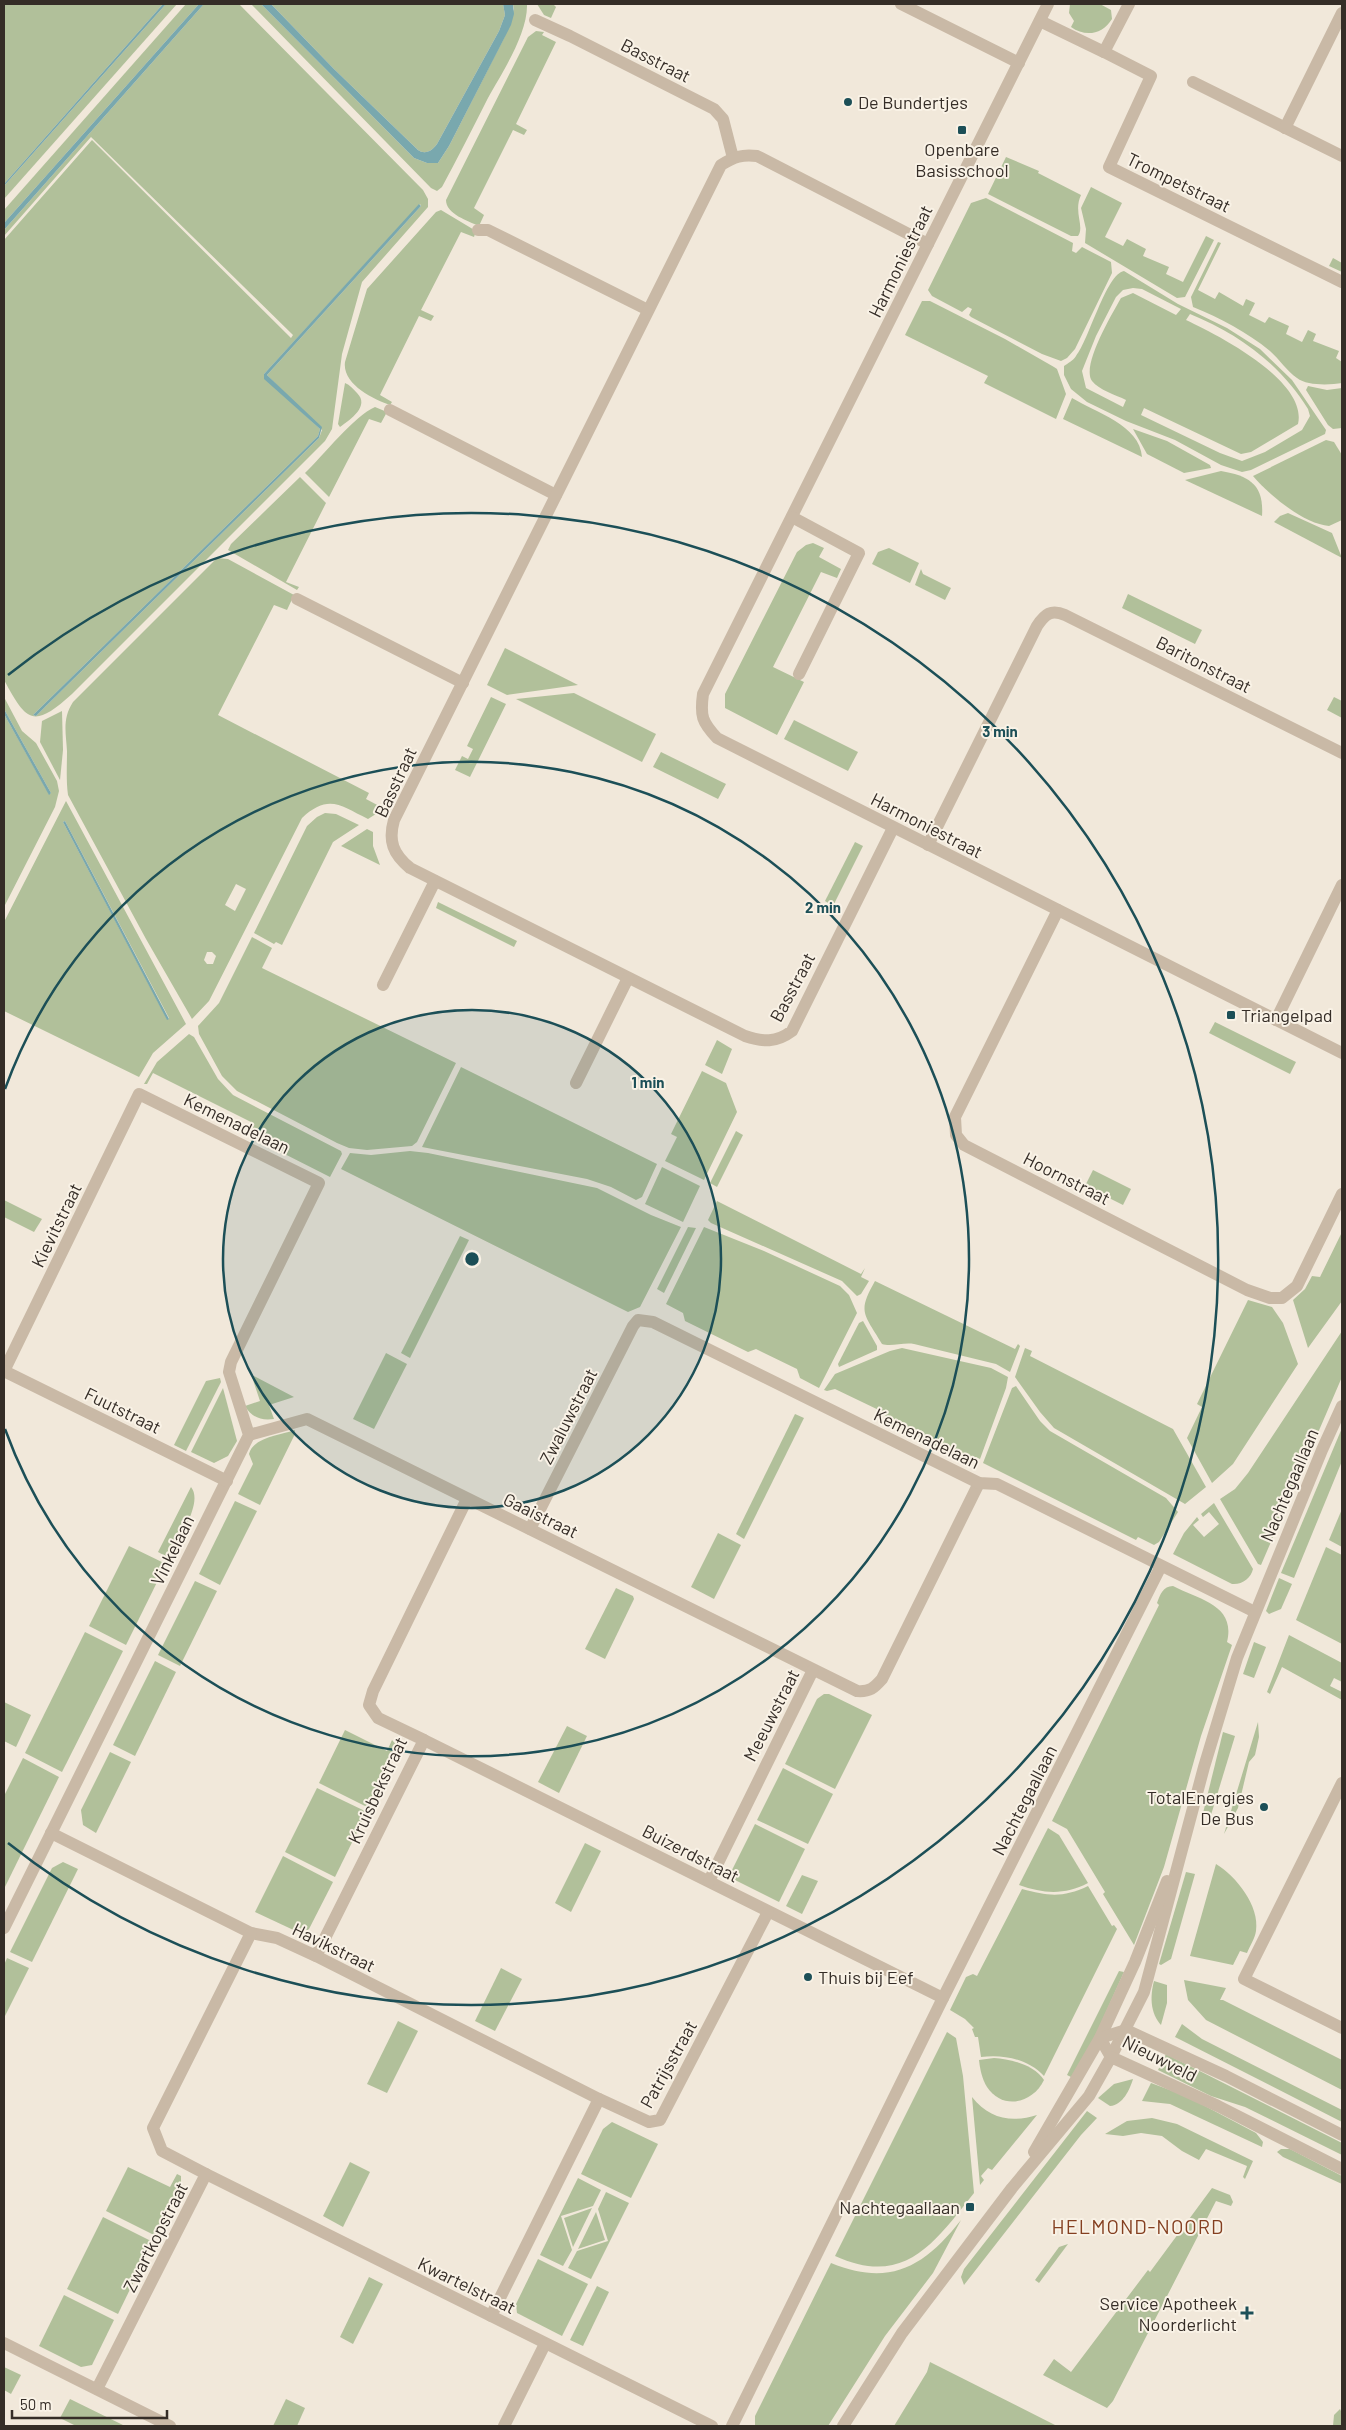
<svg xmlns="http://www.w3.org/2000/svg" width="1346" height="2430" viewBox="0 0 1346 2430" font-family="Barlow,sans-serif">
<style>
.green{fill:#b1c09a;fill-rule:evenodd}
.water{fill:#79a8ae}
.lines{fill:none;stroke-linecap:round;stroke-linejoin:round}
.minor{stroke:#c9b9a6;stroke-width:12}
.tertiary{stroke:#c9b9a6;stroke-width:12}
.ring{fill:none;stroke:#1c4f57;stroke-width:2.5}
.poi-dot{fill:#1c4f57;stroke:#f9f2e6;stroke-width:2}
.labels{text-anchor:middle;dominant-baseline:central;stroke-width:4;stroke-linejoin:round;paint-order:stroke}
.street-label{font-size:18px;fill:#352d27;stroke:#f9f2e6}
.poi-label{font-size:18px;fill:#352d27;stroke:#f9f2e6;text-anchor:start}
.quarter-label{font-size:20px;letter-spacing:1px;fill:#843f20;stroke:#f9f2e6}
.centre{fill:#1c4f57;stroke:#f9f2e6;stroke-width:2.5}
.ring-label{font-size:15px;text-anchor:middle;font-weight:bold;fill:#1c4f57;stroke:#f9f2e6;stroke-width:4;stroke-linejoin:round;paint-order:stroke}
</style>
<rect width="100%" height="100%" fill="#f1e8da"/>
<g class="green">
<path d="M4,4H163L4,184Z"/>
<path d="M166,4H177L4,199V186Z"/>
<path d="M186,4H199L4,223V210Z"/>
<path d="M204,4H239L423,190L428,199V207L362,282L342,354L332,429L325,441L72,694C33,729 27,722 4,680V240L92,140L291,338L293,335L91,137L4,236V230ZM420,204L421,206L267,375L322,430L319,438L46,706L36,716L33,715L318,436L320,429L264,377V374Z"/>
<path d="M251,4H261L414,158L427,163H438L449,146L504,38L514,9L513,4H527C528,33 502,73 488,98C473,128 458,157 442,187L437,191L431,188Z"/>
<path d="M271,4H503L505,15L499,31L437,144C432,151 425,155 418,150L334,69Z"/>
<path d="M537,4H553L556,7L551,18L544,15Z"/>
<path d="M1070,4H1100L1111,10L1112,19C1102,35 1085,37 1071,27L1074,21L1069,13Z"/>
<path d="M536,31L544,32L542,35L556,42L516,124L527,130L524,135L513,130L474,208L484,215L479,226C468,221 446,214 446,200L528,37Z"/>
<path d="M1006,157L1039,171L1038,173L1081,195C1073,212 1085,226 1078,236H1071L988,194Z"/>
<path d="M1091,187L1122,203L1105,237L1123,246L1127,239L1146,249L1143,256L1169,267L1166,274L1183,282L1206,236L1214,240L1185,297L1177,298L1085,243L1086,229L1081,208Z"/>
<path d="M986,198L1073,243L1072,251L1076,253L1082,247L1111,262L1112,273L1075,349L1067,358L1061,361L1042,354L971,317L969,315L972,309L968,307L962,312L932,296L928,290L971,203Z"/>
<path d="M441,210L476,231L474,237L461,232L421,310L434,316L431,321L419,316L380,395L392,402L390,405C373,399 342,384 345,362L367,289L436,212Z"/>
<path d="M1218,242L1221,243L1198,290L1215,299L1219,292L1243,306L1246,299L1255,303L1249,315L1265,323L1269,317L1289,326L1286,334L1302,342L1308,330L1316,334L1313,341L1339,351L1336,358L1342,362V383C1330,385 1307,386 1297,378C1287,371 1279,359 1270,351C1247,332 1220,318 1193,307L1191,297Z"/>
<path d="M1333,258L1342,263V272L1329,266Z"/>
<path d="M1124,271L1178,304L1227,328L1260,349L1292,380L1326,430L1325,434L1251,470L1242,472L1221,465L1175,440L1126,421L1087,402L1071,389L1064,375V366C1068,363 1073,361 1076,356C1089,340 1106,274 1124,271ZM1133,288L1142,289L1181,309L1176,315L1133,293L1121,298C1112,314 1081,366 1092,381C1099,390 1116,395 1126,400L1123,407L1086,388L1082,371L1096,336L1116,297L1123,290ZM1190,314C1239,334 1280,364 1308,409L1310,416L1302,430L1265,452L1242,461L1220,453L1141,415L1144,408L1241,454L1251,452L1298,424C1308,381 1218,335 1186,320Z"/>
<path d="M922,301H930L1005,339L1054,367L1057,369L1066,394L1056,419L984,383L988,376L905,335Z"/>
<path d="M345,383C350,385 353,389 357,393C370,406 351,419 340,427L338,424Z"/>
<path d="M1308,386L1327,390L1342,388V428L1333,429L1328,425L1306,390Z"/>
<path d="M1072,398C1095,412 1140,425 1142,457L1063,419Z"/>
<path d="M375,407L387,412L381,423L369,419L329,497L305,473C322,457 355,415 375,407Z"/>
<path d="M1133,429L1167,441L1210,465L1211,468L1184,473L1147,454Z"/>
<path d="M1326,440L1334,442L1342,455V520L1329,526C1304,524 1269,495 1253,476Z"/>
<path d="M1221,471C1250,476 1264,485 1262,516L1185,480Z"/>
<path d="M300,477L326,503L286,582L299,587L297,590L228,550L231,544Z"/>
<path d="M1288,513L1332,533L1342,558L1274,522L1280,516Z"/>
<path d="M813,543L824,548L819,557L841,569L837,578L821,572L773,667L804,682L777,735L725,708V694L797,552L806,545Z"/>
<path d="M889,548L919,563L910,583L872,564L878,552Z"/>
<path d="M217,558L228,559L294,595L287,610L274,605L218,715L369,793L366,799L381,807L379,812L368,819C341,806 329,793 302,818L209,1001L192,1019L146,939L68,795C66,780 67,766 67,751C66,733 62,719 73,702ZM236,884L246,889L235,911L225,905ZM207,952H212L216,956L213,964H207L204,960Z"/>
<path d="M921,569L923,574L951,588L945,600L915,585Z"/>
<path d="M1128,594L1202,630L1195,644L1122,608Z"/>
<path d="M505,648L578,685L507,695L487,685Z"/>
<path d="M574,693L656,734L642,762L516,699Z"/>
<path d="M4,697L22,731L36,743L57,781L59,791L55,807L4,907V714L49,794L51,793L4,709Z"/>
<path d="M491,697L506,704L470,777L455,770L462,756L468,759L473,749L467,746Z"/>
<path d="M1334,697L1342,701V718L1327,710Z"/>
<path d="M62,711L63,750L60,780L40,742L42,721Z"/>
<path d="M794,720L858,752L848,771L784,739Z"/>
<path d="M661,752L726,784L718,799L653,767Z"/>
<path d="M66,801L186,1024L153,1053L139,1077L4,1011V922ZM65,821L169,1018V1019H167L63,822Z"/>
<path d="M325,813L336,814L359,825L333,842L282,945L276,942L274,944L254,933L307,826L317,817Z"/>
<path d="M367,829L373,832V846L380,865L341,846Z"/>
<path d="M855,842L863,846L833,906L825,901Z"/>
<path d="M438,902L517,941L514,947L436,908Z"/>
<path d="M252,937L272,948L262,968L456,1063L417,1142L412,1146L367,1150L349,1148L337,1143L237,1091L222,1076L199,1034L198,1026L219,1003Z"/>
<path d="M1215,1022L1296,1062L1290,1074L1209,1033Z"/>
<path d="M189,1034L194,1037L218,1079L233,1095L341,1151L342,1154L330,1177L247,1135L251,1122L153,1073L147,1084H144L157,1062Z"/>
<path d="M717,1040L732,1049L722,1074L705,1065Z"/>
<path d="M461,1067L657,1164L642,1197L636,1200L611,1187L587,1179L422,1147Z"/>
<path d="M702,1071L726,1083L737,1112L704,1180L665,1161L677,1137L671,1134Z"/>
<path d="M736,1131L743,1135L717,1187L710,1183Z"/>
<path d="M410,1151L428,1153L597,1188L651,1215L681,1227L640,1307L628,1312L341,1169L350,1153L371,1155Z"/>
<path d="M662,1167L700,1186L683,1222L645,1204Z"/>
<path d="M1093,1170L1131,1189L1123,1205L1085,1186Z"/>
<path d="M4,1200L42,1219L34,1232L4,1217Z"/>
<path d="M717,1201L861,1274L865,1268L861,1277L869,1281L861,1294L857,1296L842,1281L711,1223L708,1220Z"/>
<path d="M688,1227L696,1228L664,1293L657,1289Z"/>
<path d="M704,1227L764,1251L840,1286L849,1295L857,1313L819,1388L800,1378L797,1369L756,1349L748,1352L685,1321L683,1313L666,1304Z"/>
<path d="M1342,1232V1301L1308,1348L1293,1300L1305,1289L1312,1276L1320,1277Z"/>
<path d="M460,1236L469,1240L410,1358L401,1353Z"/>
<path d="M875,1281L1015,1349L1018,1344L1020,1346L1010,1372L996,1364L914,1344C904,1342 891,1347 882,1344C864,1313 857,1313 875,1281Z"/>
<path d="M1248,1300L1272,1307L1283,1323L1298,1364L1233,1464L1212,1483L1187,1438L1202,1407L1197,1404Z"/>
<path d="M863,1321L877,1346V1350L839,1367L838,1364L859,1323Z"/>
<path d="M1342,1331V1377L1261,1565L1258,1564L1220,1499L1235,1489L1248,1473Z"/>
<path d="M902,1348L991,1368L1008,1377L1006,1388L980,1459L976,1457L972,1464L887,1422L885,1413L835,1389L827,1391L824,1390L835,1374L890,1351Z"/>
<path d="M1025,1348L1032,1351L1030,1356L1173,1429L1206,1487L1185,1504L1054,1428L1040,1412L1015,1377Z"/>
<path d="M386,1353L407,1364L374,1429L353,1419Z"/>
<path d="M254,1376L294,1397L269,1405L274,1419C261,1421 251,1417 245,1406L260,1401L252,1377Z"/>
<path d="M220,1378L221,1382L186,1451L174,1445L206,1381Z"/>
<path d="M1016,1386L1040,1421L1050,1431L1166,1498L1178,1512L1159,1542L1154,1545L1138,1537L1136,1540L983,1463L1012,1388Z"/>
<path d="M223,1388L237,1441L228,1456L214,1463L191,1452Z"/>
<path d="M795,1414L804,1418L744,1539L736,1534Z"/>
<path d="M1342,1428V1461L1294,1578L1281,1573Z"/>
<path d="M295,1430L294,1436L260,1505L238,1494L253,1464L249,1454C253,1437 281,1435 295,1430Z"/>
<path d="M191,1487C204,1503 177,1541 169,1558L158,1552Z"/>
<path d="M235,1501L257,1511L220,1585L199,1574Z"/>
<path d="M1214,1503L1253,1569C1251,1578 1242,1585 1232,1584L1173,1554L1184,1533L1197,1517L1199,1520L1193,1525L1204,1537L1219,1524L1209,1512L1203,1517L1201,1514Z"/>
<path d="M1342,1509V1547L1329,1540Z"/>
<path d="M718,1533L741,1545L714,1599L691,1587Z"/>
<path d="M129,1546L166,1564L126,1645L89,1626Z"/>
<path d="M1326,1547L1342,1555V1644L1296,1620Z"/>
<path d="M1279,1578L1292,1584L1281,1609L1269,1614L1266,1611Z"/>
<path d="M195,1581L217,1591L180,1666L158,1655Z"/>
<path d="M1173,1586C1200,1600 1236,1605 1227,1642L1232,1645L1201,1736L1164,1867L1134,1945L1103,1894L1105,1892L1067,1829L1052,1821L1159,1605L1157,1603C1160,1595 1163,1586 1173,1586Z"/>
<path d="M616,1588L633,1596L634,1599L605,1659L585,1649Z"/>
<path d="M85,1632L123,1651L62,1772L25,1753Z"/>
<path d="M1289,1635L1342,1663V1682L1334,1678L1330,1686L1342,1692V1700L1282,1667L1270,1694L1267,1692Z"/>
<path d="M1254,1642L1266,1647L1254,1678L1243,1674Z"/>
<path d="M155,1661L176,1672L135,1756L113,1745Z"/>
<path d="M824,1694H829L872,1715L835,1789L785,1764L817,1699Z"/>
<path d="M4,1702L31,1715L16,1747L4,1741Z"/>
<path d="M1258,1722L1259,1737L1255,1755L1249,1762L1238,1808L1224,1834Z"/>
<path d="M567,1726L587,1736L559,1793L538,1782Z"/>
<path d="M345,1730L387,1751L392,1740L398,1747L369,1808L319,1783Z"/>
<path d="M1223,1732L1235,1736L1211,1815L1203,1813Z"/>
<path d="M110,1752L131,1762L96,1833L83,1825L81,1810Z"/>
<path d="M23,1758L59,1777L4,1889V1796Z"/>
<path d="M783,1768L833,1794L808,1844L757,1820Z"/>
<path d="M317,1788L367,1812L335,1877L285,1852Z"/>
<path d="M755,1824L805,1849L779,1902L735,1880L732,1870Z"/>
<path d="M1048,1828L1059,1835L1088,1883C1065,1895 1044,1894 1019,1885Z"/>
<path d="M585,1843L601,1851L571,1912L555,1903Z"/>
<path d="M283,1856L333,1882L309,1929L302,1934L255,1912Z"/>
<path d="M63,1862L78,1869L32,1962L10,1952L52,1868Z"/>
<path d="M1216,1864C1236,1876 1260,1906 1256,1931C1255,1938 1250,1946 1247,1953L1240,1951L1233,1965L1190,1956Z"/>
<path d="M1186,1872L1195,1874L1171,1959L1161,1965L1159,1964Z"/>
<path d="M802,1875L818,1881L802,1914L786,1906Z"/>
<path d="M1088,1886L1112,1926L1114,1925L1117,1929L1045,2074L1044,2076C1028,2059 1003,2054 981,2057L978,2037H975L972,2029L974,2028L965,2019L950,2010L966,1977L973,1974L977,1976L1022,1889C1048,1896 1063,1898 1088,1886Z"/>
<path d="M7,1958L29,1968L4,2018V1965Z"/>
<path d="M501,1968L522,1979L495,2031L475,2021Z"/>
<path d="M1119,1971L1124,1972L1097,2032L1073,2078L1067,2075Z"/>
<path d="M1184,1980L1226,1988L1220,2000H1223L1342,2060V2090L1206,2020L1188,2000Z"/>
<path d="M1154,1981L1167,1985V2003L1161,2025C1150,2013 1150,1996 1154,1981Z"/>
<path d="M398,2021L418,2031L387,2093L367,2084Z"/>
<path d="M1182,2024L1202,2039L1342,2110V2122L1175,2037Z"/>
<path d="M947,2032L956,2038L963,2076L974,2193C935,2242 905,2288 835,2256Z"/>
<path d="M1166,2054L1342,2143V2155L1245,2107L1211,2096L1158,2070Z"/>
<path d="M994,2058C1011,2059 1034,2065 1044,2080C1033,2103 1003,2111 987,2087C982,2079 980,2069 979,2060Z"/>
<path d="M1133,2079C1130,2089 1123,2105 1110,2106L1098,2098L1114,2084Z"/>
<path d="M1151,2083L1186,2096L1256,2133L1263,2142L1262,2147L1170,2104L1142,2101Z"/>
<path d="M972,2097C989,2119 1012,2123 1037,2115L992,2170L988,2168L981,2176L984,2180L980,2185Z"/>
<path d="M1087,2111L1097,2118L1081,2135L964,2285L961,2277L964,2269Z"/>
<path d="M1152,2118L1177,2124L1253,2161L1245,2179L1243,2177L1247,2166L1206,2149L1199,2160L1182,2151L1162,2136L1141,2133L1123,2136L1105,2134L1127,2121Z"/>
<path d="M612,2122L658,2144L631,2198L581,2174L603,2129Z"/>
<path d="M1281,2149H1290L1342,2176V2184L1283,2157L1277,2152Z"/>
<path d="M350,2162L370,2172L343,2227L323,2216Z"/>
<path d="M128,2167L170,2187L177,2174L181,2176V2186L156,2236L106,2211Z"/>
<path d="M578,2178L601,2190L593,2206L561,2216L572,2250L563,2266L540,2255Z"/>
<path d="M1212,2188L1230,2195L1233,2202L1231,2206L1216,2201L1113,2401L1107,2408L1043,2375L1054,2359L1071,2372L1148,2270L1150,2272Z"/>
<path d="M606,2192L629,2203L591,2279L568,2268L577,2251L608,2241L598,2209Z"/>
<path d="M592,2208L573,2247L564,2218Z"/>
<path d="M596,2212L605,2240L578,2249Z"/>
<path d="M103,2217L153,2242L118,2314L67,2289Z"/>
<path d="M961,2220L933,2273L885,2336L828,2426H755V2416L831,2263C890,2287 924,2267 961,2220Z"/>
<path d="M1068,2244L1039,2283L1035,2280L1059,2247Z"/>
<path d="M538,2259L588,2284L562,2336L517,2313L516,2304Z"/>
<path d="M369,2277L383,2284L353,2344L340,2337Z"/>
<path d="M597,2286L609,2292L583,2346L570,2340Z"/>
<path d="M64,2295L114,2320L92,2365L81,2367L39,2346Z"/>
<path d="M930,2362L1057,2426H894L927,2372Z"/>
<path d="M4,2367L21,2375L11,2394L4,2390Z"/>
<path d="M70,2399L125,2426H76L60,2418Z"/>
<path d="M286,2399L305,2408L297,2426H273Z"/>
<path d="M1340,2409L1342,2413V2426H1333L1334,2415Z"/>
</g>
<g class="water">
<path d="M163,4H166L4,186V184Z"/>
<path d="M199,4H204L4,230V223Z"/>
<path d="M261,4H271L334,69L418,150C425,155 432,151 437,144L499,31L505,15L503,4H513L514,14L511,25L449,146L438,163H427L414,158Z"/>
<path d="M419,204L421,206L267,375L322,427L319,438L46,706L36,716L33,715L318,436L320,429L264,379V374Z"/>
<path d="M4,709L51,793L49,795L4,714Z"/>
<path d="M65,821L169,1019L167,1020L63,822Z"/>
</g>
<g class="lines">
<g class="minor">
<path d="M901,4L1019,63"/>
<path d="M1048,4L703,694C700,716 702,722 717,738L1342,1053"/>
<path d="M535,20L570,36L714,109L723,119L733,158"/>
<path d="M1040,21L1104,52L1129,4"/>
<path d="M1104,52L1151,76L1109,167L1342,282"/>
<path d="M1193,82L1342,156"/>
<path d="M1285,128L1342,13"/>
<path d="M478,230H488L648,310"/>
<path d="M390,410L556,495"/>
<path d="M792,517L859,553L799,674"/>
<path d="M297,599L463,683"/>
<path d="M893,828L792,1031C776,1043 763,1042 745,1036L410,868C393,854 388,841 394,820L721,165C734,157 742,154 757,156L928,244"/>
<path d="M928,845L1037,626C1045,614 1051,609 1065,615L1342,753"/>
<path d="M1058,910L955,1117L956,1135L964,1145L1247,1290L1270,1298H1282L1297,1286L1342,1194"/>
<path d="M383,985L435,881"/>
<path d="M1276,1020L1342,885"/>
<path d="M576,1083L628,978"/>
<path d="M4,1371L139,1094L319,1183L231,1362L229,1372L249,1435L4,1928"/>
<path d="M4,1371L227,1481"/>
<path d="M249,1435L307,1419L857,1691C870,1692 874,1688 882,1679L979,1483"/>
<path d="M530,1529L633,1326L638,1320L653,1322L979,1483L997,1484L1255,1612"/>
<path d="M424,1740L943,1998"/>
<path d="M1342,1783L1244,1979L1342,2028"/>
<path d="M51,1833L251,1933L277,1938L316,1956L599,2099"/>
<path d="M709,1881L813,1670"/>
<path d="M316,1956L424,1740L378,1718L369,1705L373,1691L467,1499"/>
<path d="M1111,2057L1144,1992L1204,1767L1237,1658L1322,1450L1342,1406"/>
<path d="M1111,2057L1100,2038L1135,1962L1167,1881"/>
<path d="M206,2174L712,2426"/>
<path d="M491,2316L599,2099L649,2122L660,2120L768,1912"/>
<path d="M4,2343L170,2426"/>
<path d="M97,2389L206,2174L162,2151L153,2128L251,1933"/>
<path d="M504,2426L545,2344"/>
<path d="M732,2426L943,1998L1161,1566"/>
</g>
<g class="tertiary">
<path d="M1034,2152L1100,2038L1126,2030L1226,2076L1342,2135"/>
<path d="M843,2426L902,2333L1012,2188L1089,2096L1111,2057L1218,2106L1342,2169"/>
</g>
</g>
<circle cx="472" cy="1259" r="249" fill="#1c4f57" fill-opacity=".12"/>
<g class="ring">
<circle cx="472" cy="1259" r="249"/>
<path d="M5 1089A497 497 0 1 1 5 1429"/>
<path d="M8 675A746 746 0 1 1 8 1843"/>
</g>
<g class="poi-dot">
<circle cx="848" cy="102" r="5"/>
<rect x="957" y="125" width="10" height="10" rx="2.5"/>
<rect x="1226" y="1010" width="10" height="10" rx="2.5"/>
<circle cx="1264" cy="1807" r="5"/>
<circle cx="808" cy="1977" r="5"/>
<rect x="965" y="2202" width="10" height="10" rx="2.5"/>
<path d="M1244.5 2305.5h5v5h5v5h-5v5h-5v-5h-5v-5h5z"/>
</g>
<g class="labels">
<g class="street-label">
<text transform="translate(656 60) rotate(27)">Basstraat</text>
<text transform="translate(1179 182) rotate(26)">Trompetstraat</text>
<text transform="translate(900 261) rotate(-64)">Harmoniestraat</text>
<text transform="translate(1204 664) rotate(27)">Baritonstraat</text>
<text transform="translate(395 782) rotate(-65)">Basstraat</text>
<text transform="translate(927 825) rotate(27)">Harmoniestraat</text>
<text transform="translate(792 987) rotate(-62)">Basstraat</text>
<text transform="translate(237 1123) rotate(26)">Kemenadelaan</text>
<text transform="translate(1067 1178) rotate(27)">Hoornstraat</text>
<text transform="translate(56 1225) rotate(-64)">Kievitstraat</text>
<text transform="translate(123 1410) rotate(26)">Fuutstraat</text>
<text transform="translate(568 1416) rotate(-63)">Zwaluwstraat</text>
<text transform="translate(927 1438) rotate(26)">Kemenadelaan</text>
<text transform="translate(1289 1485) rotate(-67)">Nachtegaallaan</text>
<text transform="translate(541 1515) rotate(26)">Gaaistraat</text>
<text transform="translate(172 1550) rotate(-64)">Vinkelaan</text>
<text transform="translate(771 1715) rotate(-63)">Meeuwstraat</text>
<text transform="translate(377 1790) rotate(-65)">Kruisbekstraat</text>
<text transform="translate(1024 1800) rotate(-63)">Nachtegaallaan</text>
<text transform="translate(691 1853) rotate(27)">Buizerdstraat</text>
<text transform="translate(334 1947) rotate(26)">Havikstraat</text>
<text transform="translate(1160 2058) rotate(27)">Nieuwveld</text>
<text transform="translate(668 2064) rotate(-61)">Patrijsstraat</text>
<text transform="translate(155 2237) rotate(-63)">Zwartkopstraat</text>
<text transform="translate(467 2285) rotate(26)">Kwartelstraat</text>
</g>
<g class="poi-label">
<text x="858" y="102">De Bundertjes</text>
<text x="962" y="149" text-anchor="middle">Openbare<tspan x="962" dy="21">Basisschool</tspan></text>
<text x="1241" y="1015">Triangelpad</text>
<text x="1254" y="1797" text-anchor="end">TotalEnergies<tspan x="1254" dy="21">De Bus</tspan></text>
<text x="818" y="1977">Thuis bij Eef</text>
<text x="960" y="2207" text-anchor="end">Nachtegaallaan</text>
<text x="1237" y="2303" text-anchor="end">Service Apotheek<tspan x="1237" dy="21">Noorderlicht</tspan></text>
</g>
<g class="quarter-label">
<text x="1138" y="2226">HELMOND-NOORD</text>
</g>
</g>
<circle cx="472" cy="1259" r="8" class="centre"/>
<g class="ring-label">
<text x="1000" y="737">3 min</text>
<text x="823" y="913">2 min</text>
<text x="648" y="1088">1 min</text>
</g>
<rect width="1346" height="2430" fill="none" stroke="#352d27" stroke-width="10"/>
<path d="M12 2410v8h155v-8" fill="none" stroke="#352d27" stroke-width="2.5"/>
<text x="20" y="2410" font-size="15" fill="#352d27" stroke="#f9f2e6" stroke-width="4" paint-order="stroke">50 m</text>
</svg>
